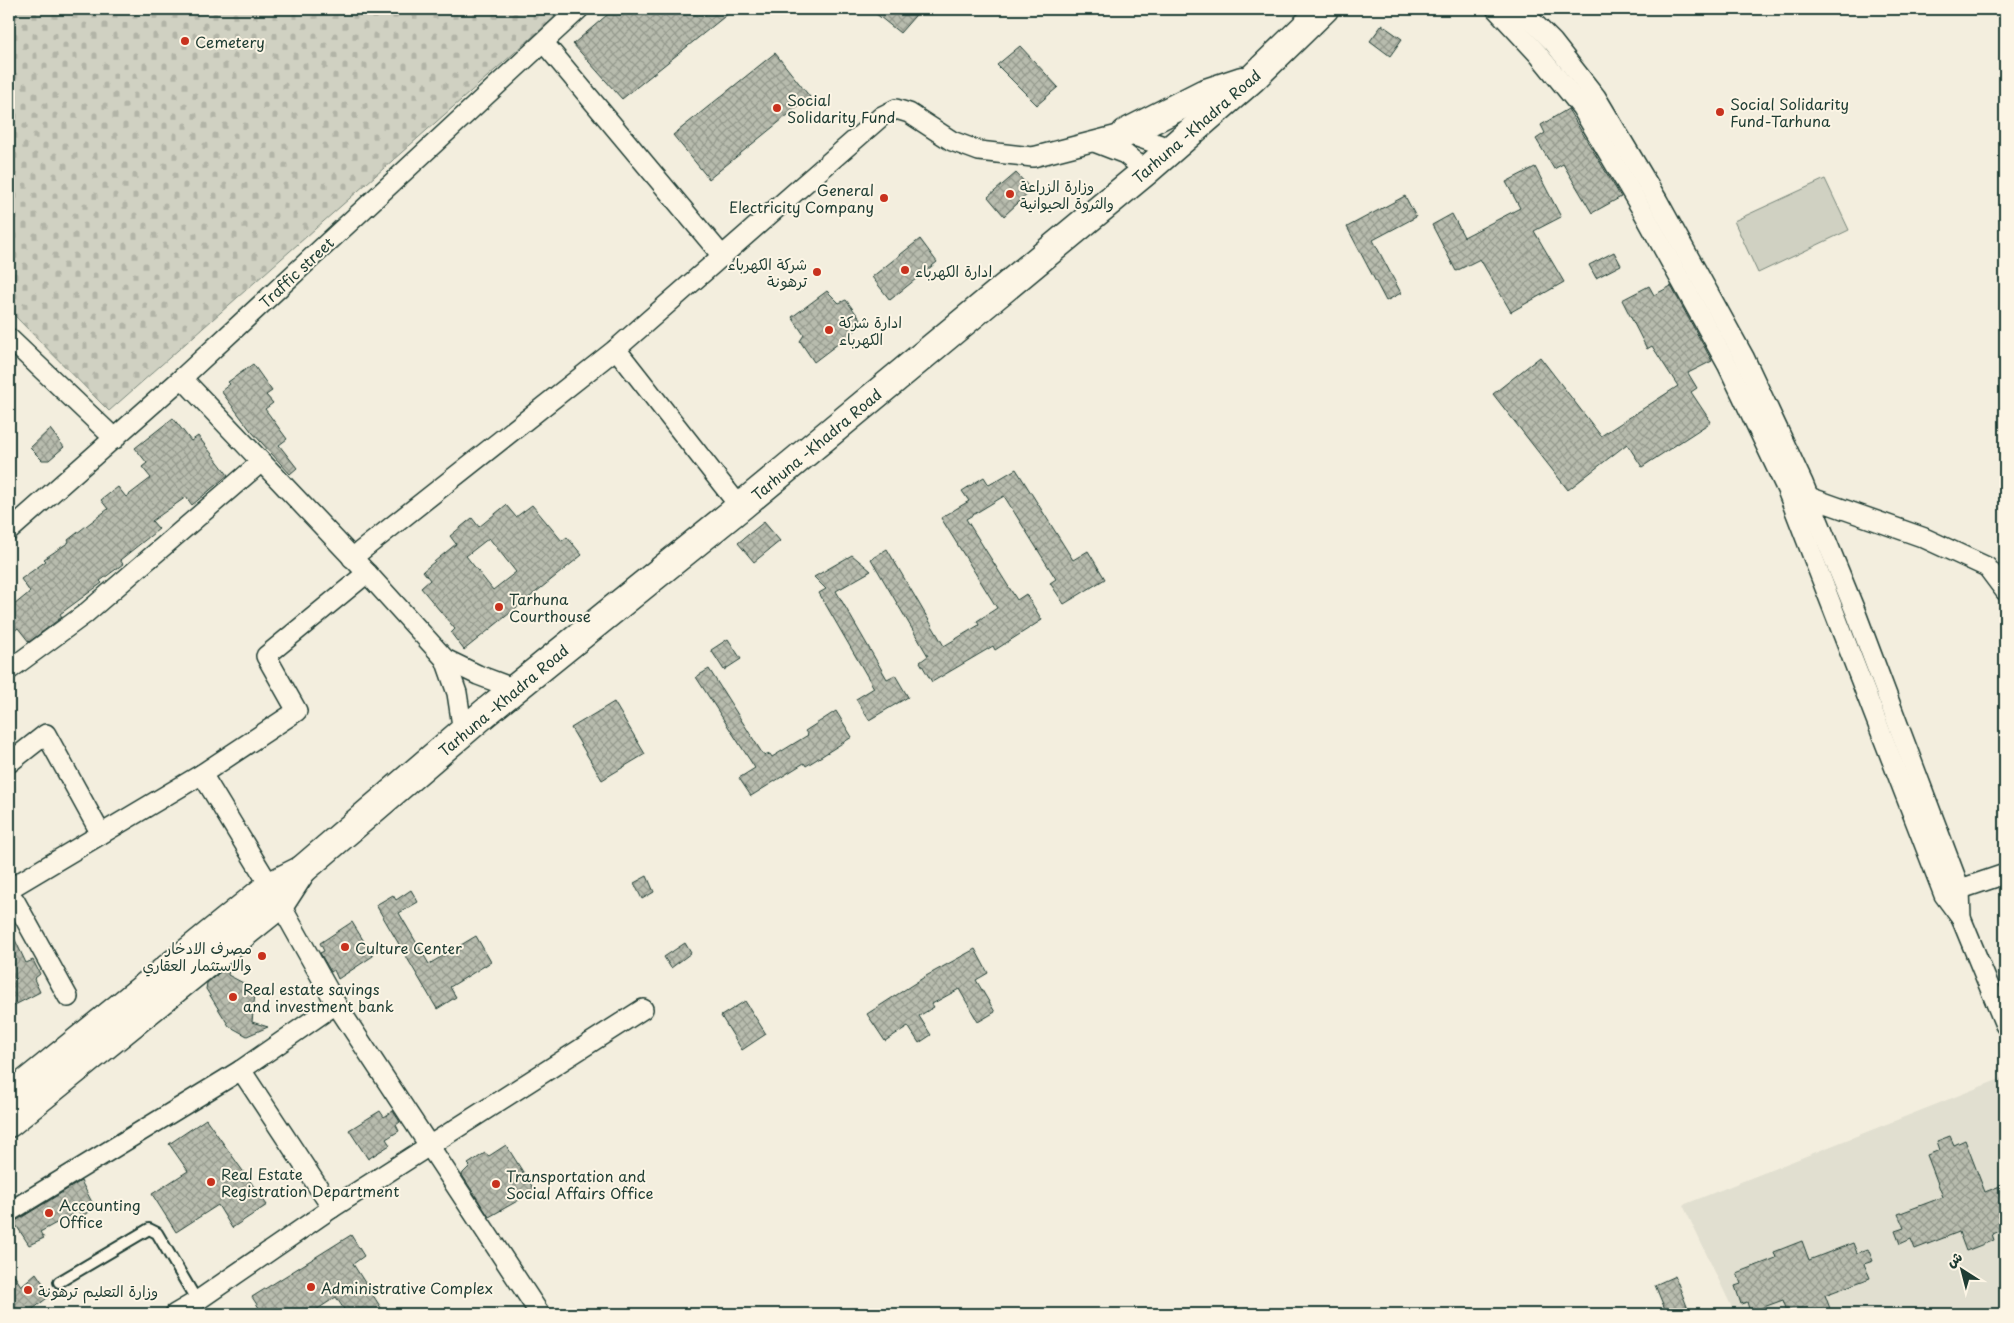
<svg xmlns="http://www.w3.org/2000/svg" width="2014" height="1323" viewBox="0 0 2014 1323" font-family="'Playpen Sans','Playpen Sans Arabic',sans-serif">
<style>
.built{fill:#e1dfd0}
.grass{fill:#d0d1c2;stroke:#78877b}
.cemetery{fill:url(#cemetery-stones);stroke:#78877b}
.building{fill:url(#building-cross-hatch);stroke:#1f3d34;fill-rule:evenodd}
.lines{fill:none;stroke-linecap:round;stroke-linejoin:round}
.service-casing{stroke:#1f3d34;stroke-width:14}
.minor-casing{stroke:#1f3d34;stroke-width:22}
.trunk-casing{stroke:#1f3d34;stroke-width:31}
.service{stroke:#fcf5e5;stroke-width:10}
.minor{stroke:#fcf5e5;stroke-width:19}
.trunk{stroke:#fcf5e5;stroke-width:28}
.poi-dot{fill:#c8321e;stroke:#fcf5e5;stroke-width:2}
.labels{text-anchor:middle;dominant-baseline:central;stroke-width:4;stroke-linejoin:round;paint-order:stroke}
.poi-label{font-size:15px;fill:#1f3d34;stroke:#fcf5e5;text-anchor:start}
.street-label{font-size:15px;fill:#1f3d34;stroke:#fcf5e5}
</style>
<defs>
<pattern id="cemetery-stones" width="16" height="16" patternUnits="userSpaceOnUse" patternTransform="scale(1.25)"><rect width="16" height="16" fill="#d0d1c2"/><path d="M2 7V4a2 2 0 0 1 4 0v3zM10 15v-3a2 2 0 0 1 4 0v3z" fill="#b2b4a7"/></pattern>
<pattern id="building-cross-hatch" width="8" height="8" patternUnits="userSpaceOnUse" patternTransform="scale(1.25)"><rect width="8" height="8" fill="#b8bcae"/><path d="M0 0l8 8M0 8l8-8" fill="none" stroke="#959a8e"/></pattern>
</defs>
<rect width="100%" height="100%" fill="#f3eede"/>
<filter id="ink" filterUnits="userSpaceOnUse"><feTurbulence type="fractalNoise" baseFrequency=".02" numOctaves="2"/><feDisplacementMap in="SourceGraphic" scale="10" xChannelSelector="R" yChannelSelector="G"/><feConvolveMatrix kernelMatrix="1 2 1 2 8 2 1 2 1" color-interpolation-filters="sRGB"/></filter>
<g filter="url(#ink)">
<path class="built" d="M2005,1077V1314H1735L1683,1205Z"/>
<path class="grass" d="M1825,179L1849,230L1758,273L1734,221Z"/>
<path class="cemetery" d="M9,9H564L109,411L9,310Z"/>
<g class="building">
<path d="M614,9H734L622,99L573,44Z"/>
<path d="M870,9H921L900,33Z"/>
<path d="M1382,25L1402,39L1390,56L1370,41Z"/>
<path d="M1020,46L1058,87L1037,105L997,65Z"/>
<path d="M775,53L810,97L709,179L673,135Z"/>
<path d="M1568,109L1621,197L1592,213L1563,164L1554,169L1536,139L1545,133L1541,125Z"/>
<path d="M1535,167L1561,217L1534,231L1564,282L1511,312L1480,259L1456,271L1432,225L1452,214L1464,237L1520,208L1506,182Z"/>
<path d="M1016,173L1032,190L1004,216L988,197Z"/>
<path d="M1405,196L1416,217L1373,240L1401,293L1386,301L1347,227Z"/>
<path d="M920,239L937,262L890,300L872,277Z"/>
<path d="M1614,252L1621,265L1596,278L1589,265Z"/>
<path d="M1649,286L1654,295L1671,286L1712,361L1688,373L1697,388L1691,392L1711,422L1642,467L1627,444L1568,490L1493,394L1540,357L1601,436L1678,386L1652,346L1647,349L1622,300Z"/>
<path d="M827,291L839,303L846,300L864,324L814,362L800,341L804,335L792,317Z"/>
<path d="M253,364L272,391L266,395L273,403L265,409L287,439L279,445L297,468L290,474L251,431L221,391L230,384L228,382Z"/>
<path d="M173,418L191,441L198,436L228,475L192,505L186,497L152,521L159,529L120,560L123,564L100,581L102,583L60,614L62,617L29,642L18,628L9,635V609L30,592L21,579L46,561L44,559L69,542L68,540L108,509L101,500L118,487L126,497L151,478L142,467L147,463L135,448Z"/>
<path d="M50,429L64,447L49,460H42L30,448Z"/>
<path d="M1016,469L1073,560L1088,551L1105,579L1064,604L1050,583L1056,579L1004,496L966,519L1017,600L1026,594L1042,620L995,650L993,646L932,682L920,662L928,656L871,559L887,549L944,646L979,625L977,621L997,608L941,518L969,501L962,491L984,477L989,485Z"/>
<path d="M506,505L516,517L532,505L562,541L567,537L582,555L464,650L451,633L455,629L421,588L430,580L423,571L456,544L450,536L472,518L479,527ZM489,538L516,572L493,590L466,556Z"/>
<path d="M764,522L780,541L754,562L738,543Z"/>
<path d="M852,555L871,571L836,591L887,679L895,675L908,697L869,720L856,699L874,688L819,593L826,589L814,577Z"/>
<path d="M728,639L741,659L724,670L711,650Z"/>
<path d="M709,669L764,756L770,754L772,757L808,735L805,731L836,711L852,737L806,766L804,763L751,796L739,778L755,768L696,677Z"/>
<path d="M614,702L645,754L602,780L571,728Z"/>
<path d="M647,876L654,892L642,899L634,883Z"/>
<path d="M411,890L418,902L399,913L429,964L476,936L491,962L450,987L456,997L437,1009L376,905L393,895L396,900Z"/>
<path d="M352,922L373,956L338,979L334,970L331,972L320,953L324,951L320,943Z"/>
<path d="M9,927L26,963L33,960L40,974L34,979L40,992L9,1008Z"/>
<path d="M685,943L691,953L671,968L664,957Z"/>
<path d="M975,949L988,973L976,980L995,1012L978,1022L959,989L932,1004L934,1007L919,1016L931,1035L919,1043L908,1026L885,1041L867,1014L926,976Z"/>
<path d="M230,964L228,975L249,986L255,994L252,1022L268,1027L247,1036L229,1026L206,989L207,983Z"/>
<path d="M745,1001L766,1034L742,1050L721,1016Z"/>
<path d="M380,1111L384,1117L393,1111L400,1122L396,1125L399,1131L386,1139L390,1145L368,1159L349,1130Z"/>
<path d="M206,1119L267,1205L232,1228L218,1205L176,1232L152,1194L188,1171L169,1144Z"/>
<path d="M1950,1136L1954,1145L1965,1140L1985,1192L2005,1184V1228L1992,1234L1994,1240L1966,1251L1959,1232L1915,1249L1911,1239L1900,1244L1895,1231L1904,1228L1898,1214L1943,1197L1927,1155L1940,1150L1937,1141Z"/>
<path d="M506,1145L535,1191L489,1217L462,1175L463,1173L470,1166L468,1164L485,1153L489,1156Z"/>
<path d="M81,1181L95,1208L82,1216L78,1211L40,1232L44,1238L29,1245L14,1222Z"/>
<path d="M351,1235L364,1256L353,1264L385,1314H347L336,1297L310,1314H263L252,1297Z"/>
<path d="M1802,1241L1809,1260L1853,1243L1857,1253L1868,1249L1873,1261L1864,1264L1870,1278L1825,1295L1832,1314H1788L1783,1300L1750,1312L1747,1302L1741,1304L1735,1286L1741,1284L1737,1273L1776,1258L1774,1252Z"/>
<path d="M9,1267L21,1286L36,1273L51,1295L33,1309L36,1314H14L9,1306Z"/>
<path d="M1675,1276L1690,1314H1667L1655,1285Z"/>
</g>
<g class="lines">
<g class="service-casing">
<path id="service" d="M59,1282L149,1229L157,1233L197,1301"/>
</g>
<g class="minor-casing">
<g id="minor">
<path d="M1496,9L1538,54L1581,107L1642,210L1728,366L1787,490L1944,895L1961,918L2005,1025"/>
<path d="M1520,9L1553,42L1596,97L1658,201L1744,357L1803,483L1856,613L1960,889L1961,918"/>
<path d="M544,43L723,257"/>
<path d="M1094,142L1125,154L1146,171"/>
<path d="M9,338L115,439"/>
<path d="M616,349L740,507"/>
<path d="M182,378L367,573L445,659L478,675L515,689"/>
<path d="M1809,497L1922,537L1987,567L2005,591"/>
<path d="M9,531L182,378L579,9"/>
<path d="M352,558L616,349L882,116L896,109L909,113L952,141L979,151L1033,157L1126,133L1172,149"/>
<path d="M445,659L457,693L463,732"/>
<path d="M9,670L85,614L260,463"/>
<path d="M9,763L46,734L101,834"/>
<path d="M202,774L270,886L336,1004L540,1314"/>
<path d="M9,889L202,774L297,711L266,656L367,573"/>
<path d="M1949,893L2005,874"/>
<path d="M9,895L15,901L68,997"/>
<path d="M241,1070L332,1208"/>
<path d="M9,1212L241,1070L336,1004"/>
<path d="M175,1314L197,1301L332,1208L643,1009"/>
</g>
</g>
<g class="trunk-casing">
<g id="trunk">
<path d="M1126,133L1203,94L1242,81"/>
<path d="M9,1097L270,886L302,870L485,713L740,507L1146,171L1253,78L1324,9"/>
<path d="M9,1123L280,904L302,870"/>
</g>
</g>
<use href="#service" class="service"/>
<use href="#minor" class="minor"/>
<use href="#trunk" class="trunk"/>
</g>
</g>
<g class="poi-dot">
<circle cx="185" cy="41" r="5"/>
<circle cx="777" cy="108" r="5"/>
<circle cx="1720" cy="112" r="5"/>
<circle cx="1010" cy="194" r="5"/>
<circle cx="884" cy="198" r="5"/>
<circle cx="905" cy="270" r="5"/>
<circle cx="817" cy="272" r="5"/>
<circle cx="829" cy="330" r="5"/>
<circle cx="499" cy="607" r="5"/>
<circle cx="345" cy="947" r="5"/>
<circle cx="262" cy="956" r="5"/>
<circle cx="233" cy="997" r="5"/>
<circle cx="211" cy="1182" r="5"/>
<circle cx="496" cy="1184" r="5"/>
<circle cx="49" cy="1213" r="5"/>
<circle cx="311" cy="1287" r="5"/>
<circle cx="28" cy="1290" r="5"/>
</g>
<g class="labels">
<g class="poi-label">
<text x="195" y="41">Cemetery</text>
<text x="787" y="99">Social<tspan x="787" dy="17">Solidarity Fund</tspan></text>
<text x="1730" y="103">Social Solidarity<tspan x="1730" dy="17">Fund-Tarhuna</tspan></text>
<text x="1020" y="185">وزارة الزراعة<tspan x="1020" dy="17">والثروة الحيوانية</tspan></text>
<text x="874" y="189" text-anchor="end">General<tspan x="874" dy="17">Electricity Company</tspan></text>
<text x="807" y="263" text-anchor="end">شركة الكهرباء<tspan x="807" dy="17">ترهونة</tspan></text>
<text x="915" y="270">ادارة الكهرباء</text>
<text x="839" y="321">ادارة شركة<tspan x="839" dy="17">الكهرباء</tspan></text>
<text x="509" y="598">Tarhuna<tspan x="509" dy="17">Courthouse</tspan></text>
<text x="252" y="947" text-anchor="end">مصرف الادخار<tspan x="252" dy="17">والاستثمار العقاري</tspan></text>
<text x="355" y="947">Culture Center</text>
<text x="243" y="988">Real estate savings<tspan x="243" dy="17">and investment bank</tspan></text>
<text x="221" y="1173">Real Estate<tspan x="221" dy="17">Registration Department</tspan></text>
<text x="506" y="1175">Transportation and<tspan x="506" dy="17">Social Affairs Office</tspan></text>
<text x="59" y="1204">Accounting<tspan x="59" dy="17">Office</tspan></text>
<text x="321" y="1287">Administrative Complex</text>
<text x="38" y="1290">وزارة التعليم ترهونة</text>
</g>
<g class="street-label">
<text transform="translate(1196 126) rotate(-41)">Tarhuna -Khadra Road</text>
<text transform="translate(296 272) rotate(-43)">Traffic street</text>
<text transform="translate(816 444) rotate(-40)">Tarhuna -Khadra Road</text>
<text transform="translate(503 700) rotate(-40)">Tarhuna -Khadra Road</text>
</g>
</g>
<rect width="2014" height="1323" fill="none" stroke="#fcf5e5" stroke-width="30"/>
<rect x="15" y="15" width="1984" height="1293" fill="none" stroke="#1f3d34" stroke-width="2" filter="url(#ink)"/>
<g transform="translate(1962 1270) rotate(324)" stroke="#fcf5e5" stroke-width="4" paint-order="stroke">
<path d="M0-4L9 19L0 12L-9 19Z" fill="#1f3d34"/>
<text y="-8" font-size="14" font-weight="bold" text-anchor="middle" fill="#1f3d34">ش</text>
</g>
</svg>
